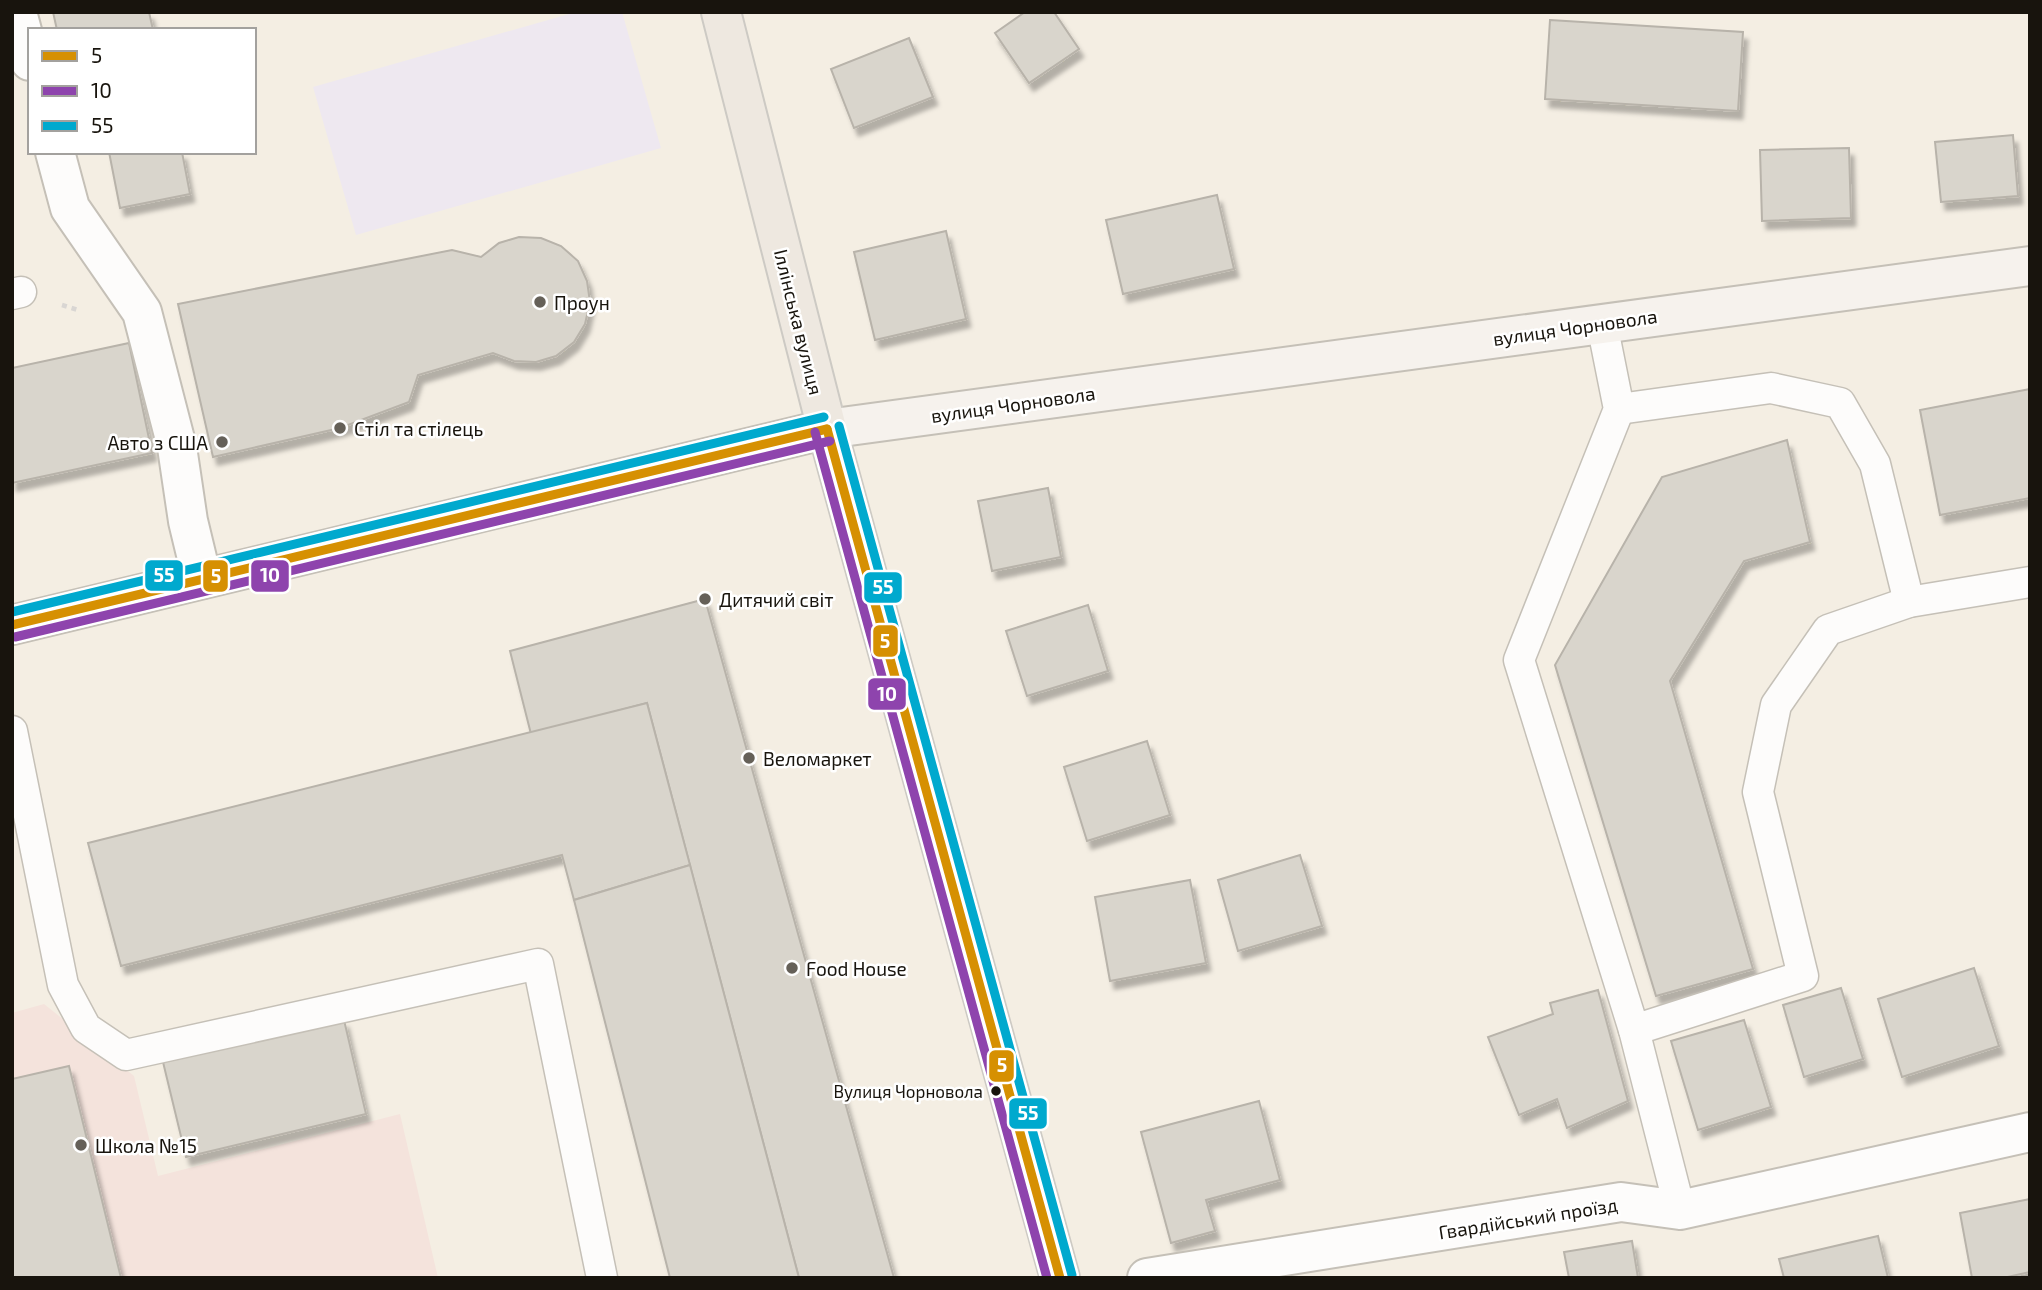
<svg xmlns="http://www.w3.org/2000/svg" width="2042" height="1290" viewBox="0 0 2042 1290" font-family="'Exo 2',sans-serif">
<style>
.commercial{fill:#eee8f0}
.education{fill:#f4e3dc}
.building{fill:#d9d5cc;stroke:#b8b3aa;stroke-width:2;filter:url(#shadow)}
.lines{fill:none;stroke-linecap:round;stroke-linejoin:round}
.lane-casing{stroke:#c5c0b7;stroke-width:33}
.street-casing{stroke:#c5c0b7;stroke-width:42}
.secondary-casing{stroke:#c5c0b7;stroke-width:42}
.primary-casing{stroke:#cdcac4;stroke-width:42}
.path{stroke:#d9d6d3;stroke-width:4.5;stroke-dasharray:5 5;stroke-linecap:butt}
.lane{stroke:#fdfcfb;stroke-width:30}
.street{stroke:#fdfcfb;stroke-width:38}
.secondary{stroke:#f6f2ed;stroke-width:38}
.primary{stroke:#eee8e0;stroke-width:38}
.bus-1-casing{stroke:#fff;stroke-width:14}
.bus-2-casing{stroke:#fff;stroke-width:14}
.bus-3-casing{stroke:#fff;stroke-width:14}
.bus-1{stroke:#d69002;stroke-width:9}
.bus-2{stroke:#8e44ad;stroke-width:9}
.bus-3{stroke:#00a9ce;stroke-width:9}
.poi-dot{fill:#656058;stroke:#fff;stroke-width:2.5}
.bus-dot{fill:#18140d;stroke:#fff;stroke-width:2.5}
.labels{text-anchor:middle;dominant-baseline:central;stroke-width:5;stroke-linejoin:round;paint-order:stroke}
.bus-label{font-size:17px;fill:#18140d;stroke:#fff;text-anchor:end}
.poi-label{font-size:19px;fill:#18140d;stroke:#fff;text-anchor:start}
.street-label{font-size:19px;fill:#18140d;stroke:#fff}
.line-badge{stroke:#fff;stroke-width:2.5}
.badge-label{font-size:19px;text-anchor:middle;font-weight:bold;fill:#fff}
</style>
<defs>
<filter id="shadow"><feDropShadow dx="4.5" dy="8" stdDeviation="2" flood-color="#0004"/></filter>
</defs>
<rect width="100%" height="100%" fill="#f4eee3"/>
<path class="commercial" d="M576,12H622L661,148L356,235L313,87Z"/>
<path class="education" d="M44,1004L134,1076L158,1176L400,1114L438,1278H12V1013Z"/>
<g class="building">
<path d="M53,12H149L153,30H57Z"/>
<path d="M1025,12H1054L1079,49L1029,83L995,33Z"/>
<path d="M1550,20L1743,32L1738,111L1545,99Z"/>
<path d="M909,38L933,97L854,128L831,69Z"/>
<path d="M2013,135L2018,196L1941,202L1935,142Z"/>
<path d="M1849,148L1851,218L1762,221L1760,150Z"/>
<path d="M109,152H182L190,194L120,208Z"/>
<path d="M1217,195L1234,269L1123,294L1106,220Z"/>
<path d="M946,231L966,319L875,340L854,252Z"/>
<path d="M519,237L541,238L561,246L578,261L587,281L590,302L585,324L574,342L556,356L536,362L514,361L493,353L418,375L409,402L340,428L213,457L178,304L452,250L481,257L499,243Z"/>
<path d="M129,343L152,453L12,483V368Z"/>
<path d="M2030,389V498L1940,515L1920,410Z"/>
<path d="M1787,440L1810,542L1744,561L1670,681L1753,969L1656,996L1555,665L1662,477Z"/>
<path d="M1048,488L1061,557L992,571L978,501Z"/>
<path d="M705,599L749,758L894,1278H799L647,703L531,734L510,651Z"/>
<path d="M1088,605L1108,671L1027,696L1006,631Z"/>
<path d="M647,703L690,865L574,900L562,855L121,966L88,843Z"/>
<path d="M1147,741L1170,815L1087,841L1064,767Z"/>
<path d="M1300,855L1322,926L1238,951L1218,880Z"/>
<path d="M690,865L799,1278H670L574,900Z"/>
<path d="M1190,880L1206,963L1110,981L1095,897Z"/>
<path d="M1974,968L1999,1046L1902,1077L1878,999Z"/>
<path d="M1841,988L1863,1059L1804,1077L1783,1005Z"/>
<path d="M1598,990L1628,1101L1567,1128L1557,1099L1519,1115L1488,1037L1553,1014L1550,1003Z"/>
<path d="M344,1020L366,1114L186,1157L163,1062Z"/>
<path d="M1744,1020L1771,1107L1698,1130L1671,1041Z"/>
<path d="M69,1066L121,1278H13L12,1079Z"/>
<path d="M1259,1101L1280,1180L1206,1200L1215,1231L1171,1243L1141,1132Z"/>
<path d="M2030,1199V1272L2003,1278H1972L1960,1213Z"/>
<path d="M1878,1236L1888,1278H1784L1779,1259Z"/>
<path d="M1632,1241L1638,1278H1569L1564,1252Z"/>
</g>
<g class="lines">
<g class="lane-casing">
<g id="lane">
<path d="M12,294L21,292"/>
<path d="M1602,324L1619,409L1519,660L1634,1030L1680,1210"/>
<path d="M1619,409L1771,388L1840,403L1875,464L1909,602"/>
<path d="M12,731L63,985L86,1028L126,1055L538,964L602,1278"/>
<path d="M1634,1030L1803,976L1758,792L1776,705L1828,630L1909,602L2030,582"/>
</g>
</g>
<g class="street-casing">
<g id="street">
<path d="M17,12L30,61"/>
<path d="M55,152L70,208L142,312L177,447L188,521L202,579"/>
<path d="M1147,1278L1621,1202L1680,1210L2030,1132"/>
</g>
</g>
<g class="secondary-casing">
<path id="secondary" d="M12,625L827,429L2030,266"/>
</g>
<g class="primary-casing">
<path id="primary" d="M721,12L827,429L1060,1278"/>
</g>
<path class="path" d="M62,305L81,311"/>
<use href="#lane" class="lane"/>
<use href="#street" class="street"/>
<use href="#secondary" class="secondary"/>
<use href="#primary" class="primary"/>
<g class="bus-1-casing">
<g id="bus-1">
<path d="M827,429L1060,1278"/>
<path d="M12,625L827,429"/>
</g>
</g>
<g class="bus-2-casing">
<g id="bus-2">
<path d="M815,432L1047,1278"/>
<path d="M15,637L830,441"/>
</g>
</g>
<g class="bus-3-casing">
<g id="bus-3">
<path d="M839,426L1072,1275"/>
<path d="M12,612L824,417"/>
</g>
</g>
<use href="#bus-1" class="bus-1"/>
<use href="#bus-2" class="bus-2"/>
<use href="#bus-3" class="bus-3"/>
</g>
<g class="poi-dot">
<circle cx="540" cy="302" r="7"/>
<circle cx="340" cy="428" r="7"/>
<circle cx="222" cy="442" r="7"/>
<circle cx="705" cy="599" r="7"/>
<circle cx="749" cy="758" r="7"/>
<circle cx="792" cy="968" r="7"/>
<circle cx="81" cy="1145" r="7"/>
</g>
<circle class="bus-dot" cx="996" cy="1091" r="6"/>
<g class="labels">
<g class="bus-label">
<text x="983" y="1091">Вулиця Чорновола</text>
</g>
<g class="poi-label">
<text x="554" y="302">Проун</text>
<text x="354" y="428">Стіл та стілець</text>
<text x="208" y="442" text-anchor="end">Авто з США</text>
<text x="719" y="599">Дитячий світ</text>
<text x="763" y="758">Веломаркет</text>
<text x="806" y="968">Food House</text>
<text x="95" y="1145">Школа №15</text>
</g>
<g class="street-label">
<text transform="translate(799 322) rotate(76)">Іллінська вулиця</text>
<text transform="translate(1575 327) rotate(-8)">вулиця Чорновола</text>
<text transform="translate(1013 404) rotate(-8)">вулиця Чорновола</text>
<text transform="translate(1528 1218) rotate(-9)">Гвардійський проїзд</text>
</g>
</g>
<g class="line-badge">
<rect x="144" y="559" width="40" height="33" rx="7" fill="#00a9ce"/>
<rect x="250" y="559" width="40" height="34" rx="7" fill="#8e44ad"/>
<rect x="202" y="559" width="27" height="34" rx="7" fill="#d69002"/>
<rect x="863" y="571" width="40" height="33" rx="7" fill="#00a9ce"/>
<rect x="872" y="624" width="27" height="34" rx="7" fill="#d69002"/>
<rect x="867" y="677" width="40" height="34" rx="7" fill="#8e44ad"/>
<rect x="988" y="1049" width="27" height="34" rx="7" fill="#d69002"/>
<rect x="1008" y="1097" width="40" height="33" rx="7" fill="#00a9ce"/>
</g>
<g class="badge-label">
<text x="164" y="582">55</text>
<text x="270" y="582">10</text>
<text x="216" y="583">5</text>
<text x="883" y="594">55</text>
<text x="885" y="648">5</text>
<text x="887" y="701">10</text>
<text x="1002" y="1072">5</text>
<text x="1028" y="1120">55</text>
</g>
<rect width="2042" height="1290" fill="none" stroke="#18140d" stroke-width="28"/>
<rect x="28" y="28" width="228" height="126" fill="#ffffff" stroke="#a3a19e" stroke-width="2"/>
<rect x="42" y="51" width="35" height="10" fill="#d69002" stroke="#a3a19e" stroke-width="2"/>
<text x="91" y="63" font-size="21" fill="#18140d">5</text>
<rect x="42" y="86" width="35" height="10" fill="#8e44ad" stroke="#a3a19e" stroke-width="2"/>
<text x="91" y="98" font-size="21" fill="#18140d">10</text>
<rect x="42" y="121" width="35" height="10" fill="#00a9ce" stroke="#a3a19e" stroke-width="2"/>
<text x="91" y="133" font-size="21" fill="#18140d">55</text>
</svg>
